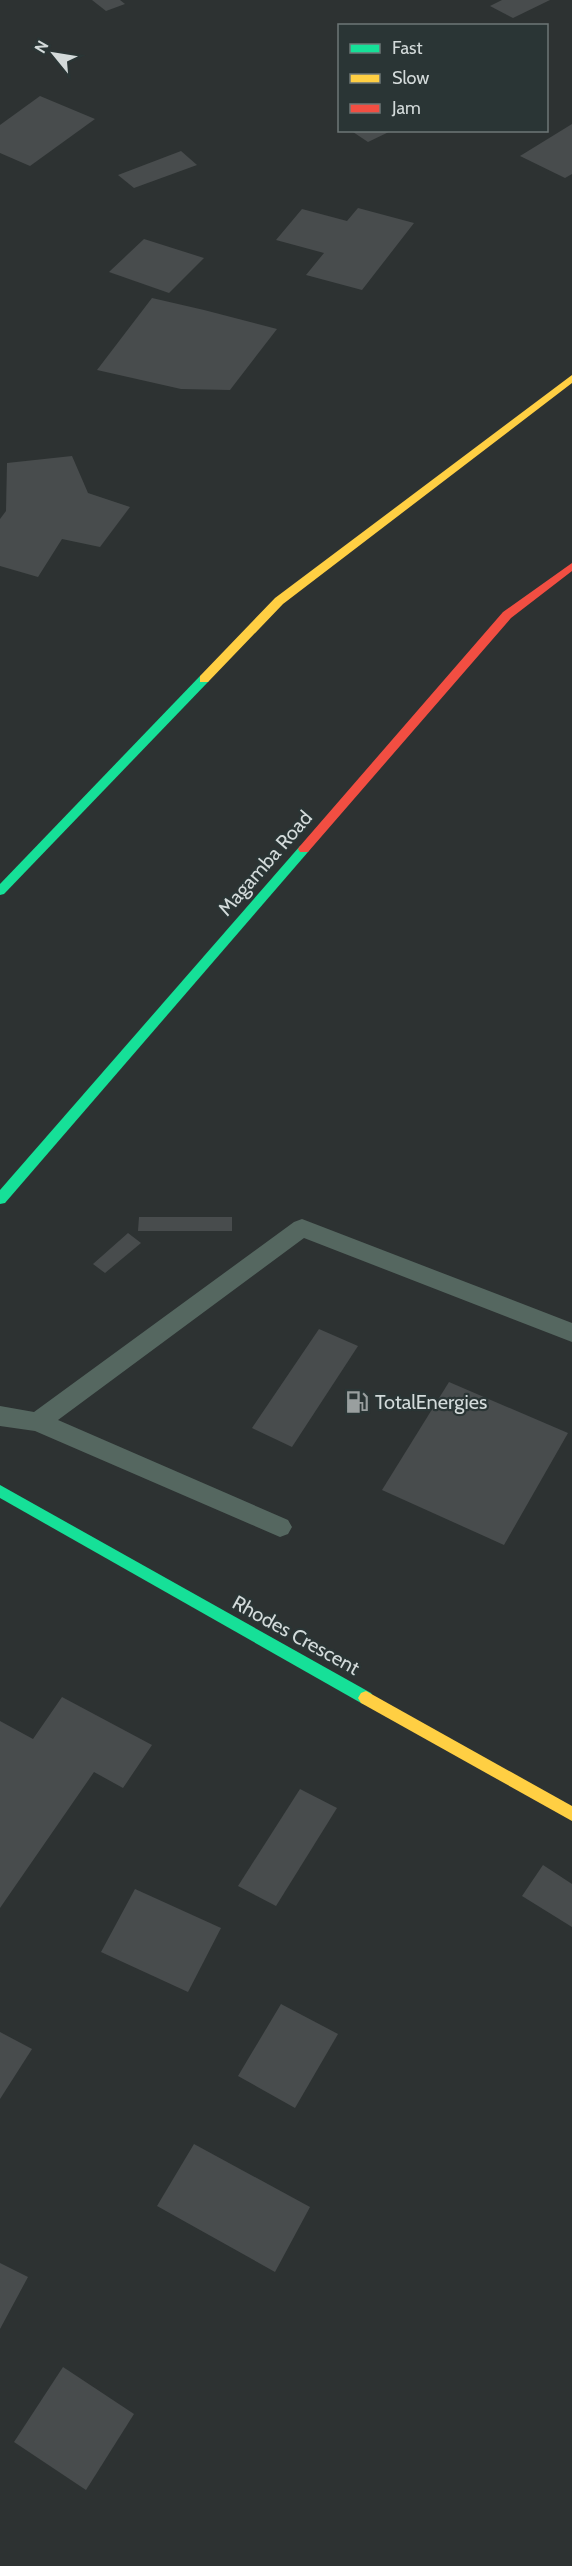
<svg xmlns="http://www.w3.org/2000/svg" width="572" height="2566" viewBox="0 0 572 2566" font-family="Cabin,sans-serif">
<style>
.building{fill:#484c4d}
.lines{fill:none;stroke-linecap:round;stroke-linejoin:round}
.lane{fill:#556760;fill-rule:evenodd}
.fast{fill:#16e098;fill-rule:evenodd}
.slow{fill:#ffcf43;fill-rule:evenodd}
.jam{fill:#f24e42;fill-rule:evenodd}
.labels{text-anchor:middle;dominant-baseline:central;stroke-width:4.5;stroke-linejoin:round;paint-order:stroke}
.street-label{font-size:20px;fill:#d3dada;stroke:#2a3535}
.poi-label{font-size:20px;fill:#d3dada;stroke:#2a3535;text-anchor:start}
</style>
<rect width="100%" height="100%" fill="#2d3232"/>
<g class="building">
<path d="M92,0H120L125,4L106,11Z"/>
<path d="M502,0H550L513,18L490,6Z"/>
<path d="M40,96L95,119L30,166L0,153V125Z"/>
<path d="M572,124V174L565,178L520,156Z"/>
<path d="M350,130H393L368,142Z"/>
<path d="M181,151L197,165L134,188L118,175Z"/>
<path d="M358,208L414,223L362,290L306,275L324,253L276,240L302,209L347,221Z"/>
<path d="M144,239L204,258L169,293L109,272Z"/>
<path d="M152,298L204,310L277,329L230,390L181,389L97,370Z"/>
<path d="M72,456L88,493L130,507L100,547L62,539L38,577L0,566V519L6,511L7,463Z"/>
<path d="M139,1217H232V1231H138Z"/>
<path d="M128,1233L141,1243L105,1273L93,1264Z"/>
<path d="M319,1329L358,1346L292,1447L252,1428Z"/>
<path d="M449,1382L568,1433L504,1545L382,1490Z"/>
<path d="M62,1697L152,1745L123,1788L94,1772L0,1908V1721L33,1739Z"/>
<path d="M300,1789L337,1808L276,1906L238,1886Z"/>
<path d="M543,1865L572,1884V1927L522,1896Z"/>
<path d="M135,1889L221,1928L188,1992L101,1952Z"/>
<path d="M281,2004L338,2034L295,2108L238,2076Z"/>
<path d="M0,2032L32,2049L0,2099Z"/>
<path d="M194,2144L310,2207L275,2272L157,2206Z"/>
<path d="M0,2263L28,2277L0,2329Z"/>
<path d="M63,2367L134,2414L86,2490L14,2442Z"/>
</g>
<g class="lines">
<path class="lane" d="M302,1219L572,1323V1342L304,1238L58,1420L288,1520L292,1527L288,1534L280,1537L35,1431L0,1426V1406L34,1412L294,1222Z"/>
<g class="fast">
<path d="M204,675L210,679L208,682L4,894L0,895V884L200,676Z"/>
<path d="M304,845L308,846L310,849L308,852L5,1203L0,1204V1190L300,846Z"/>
<path d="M0,1485L371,1693L374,1698L371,1703L366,1705L361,1703L0,1498Z"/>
</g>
<g class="slow">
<path d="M572,375V383L283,604L208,682H200V676L275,598Z"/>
<path d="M366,1691L572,1806V1821L361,1703L358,1698L361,1693Z"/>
</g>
<path class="jam" d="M572,563V571L511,618L308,852H300L298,849L300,846L503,612Z"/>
</g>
<defs>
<g id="fuel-bare" transform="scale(1.8)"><path d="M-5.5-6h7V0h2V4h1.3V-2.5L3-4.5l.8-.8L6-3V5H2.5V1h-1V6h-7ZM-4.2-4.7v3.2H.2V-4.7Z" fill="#999f9f" stroke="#2a3535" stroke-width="2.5" paint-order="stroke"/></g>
</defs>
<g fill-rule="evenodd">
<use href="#fuel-bare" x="357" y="1402"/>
</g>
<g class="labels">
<g class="street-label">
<text transform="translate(265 863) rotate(-49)">Magamba Road</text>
<text transform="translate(296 1635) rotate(29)">Rhodes Crescent</text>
</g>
<g class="poi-label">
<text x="375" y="1402">TotalEnergies</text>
</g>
</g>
<rect x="338" y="24" width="210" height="108" fill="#2a3535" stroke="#6e7777" stroke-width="1.5"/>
<rect x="350" y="44" width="30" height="9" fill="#16e098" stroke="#6e7777" stroke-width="1.5"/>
<text x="392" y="54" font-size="18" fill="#d3dada">Fast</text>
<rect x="350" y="74" width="30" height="9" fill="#ffcf43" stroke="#6e7777" stroke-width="1.5"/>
<text x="392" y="84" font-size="18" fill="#d3dada">Slow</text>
<rect x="350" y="104" width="30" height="9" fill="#f24e42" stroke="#6e7777" stroke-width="1.5"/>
<text x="392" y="114" font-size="18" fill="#d3dada">Jam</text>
<g transform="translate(54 54) rotate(300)" stroke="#2a3535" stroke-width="4.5" paint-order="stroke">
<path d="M0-4.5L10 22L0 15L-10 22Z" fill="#d3dada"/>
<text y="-9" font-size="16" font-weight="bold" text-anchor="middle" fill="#d3dada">N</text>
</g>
</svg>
